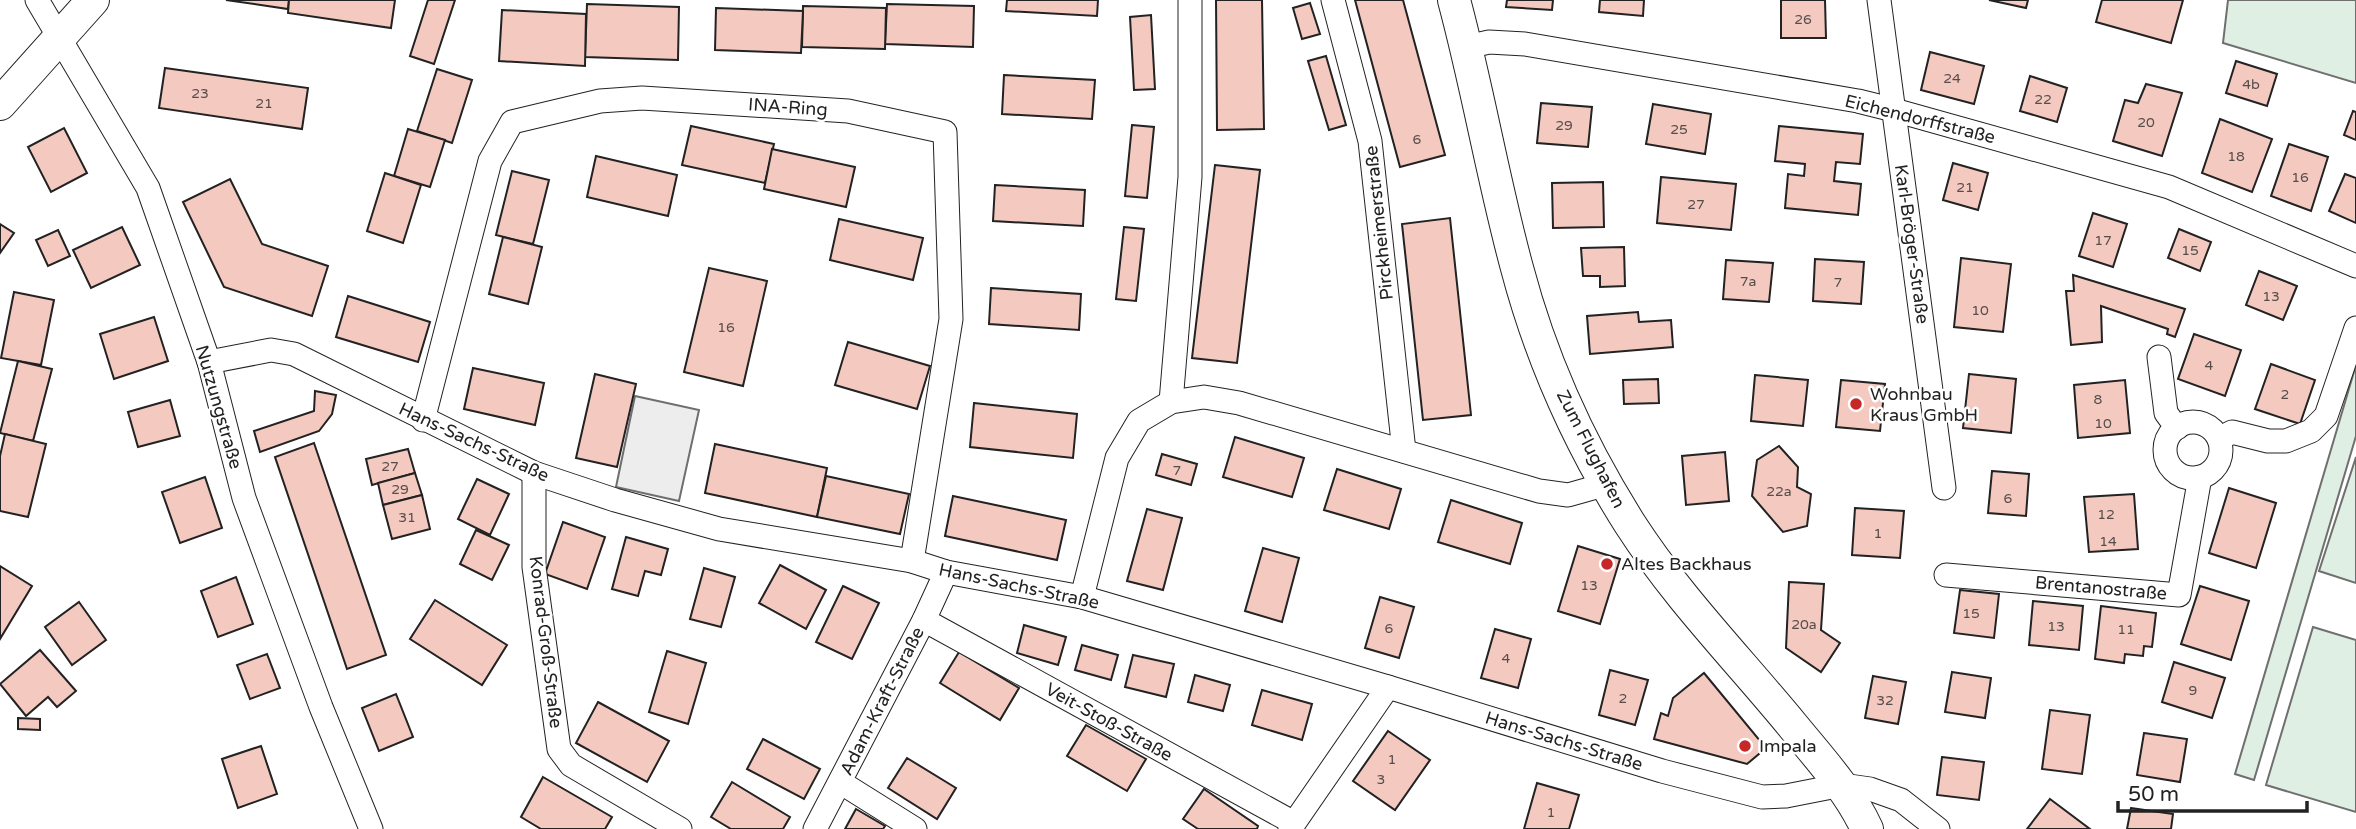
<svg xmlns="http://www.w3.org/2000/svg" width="2356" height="829" viewBox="0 0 2356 829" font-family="'Varela Round',sans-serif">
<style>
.green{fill:#e0efe3;stroke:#6f6f6f;stroke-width:2}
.parking{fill:#ededed;stroke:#6f6f6f;stroke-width:2}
.building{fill:#f3c9c0;stroke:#222;stroke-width:2}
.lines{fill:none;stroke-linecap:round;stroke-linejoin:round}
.street-casing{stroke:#222;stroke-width:25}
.secondary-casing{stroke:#222;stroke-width:34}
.street{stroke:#fff;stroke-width:23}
.secondary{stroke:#fff;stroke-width:32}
.poi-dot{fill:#c62828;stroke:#fff;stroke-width:2.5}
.labels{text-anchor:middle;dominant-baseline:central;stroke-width:5;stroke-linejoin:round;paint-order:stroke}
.number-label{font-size:14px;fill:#564c4a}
.street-label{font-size:18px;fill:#222;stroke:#fff}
.poi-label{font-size:18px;fill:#222;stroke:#fff;text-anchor:start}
</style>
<rect width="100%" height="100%" fill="#fff"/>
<g class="green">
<path d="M2228,0H2356V83L2223,43Z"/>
<path d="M2356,365V436L2254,780L2235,774Z"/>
<path d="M2356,457V583L2319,571Z"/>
<path d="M2313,627L2356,640V812L2266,785Z"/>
</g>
<path class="parking" d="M635,396L699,410L679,501L616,487Z"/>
<g class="building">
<path d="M226,0H289L288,9Z"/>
<path d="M289,0H395L391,28L288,13Z"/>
<path d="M428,0H455L434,64L410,56Z"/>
<path d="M1007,0H1098L1097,16L1006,11Z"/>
<path d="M1216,0H1262L1264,129L1217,130Z"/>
<path d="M1355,0H1403L1445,155L1400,167Z"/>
<path d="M1507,0H1553L1552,10L1506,7Z"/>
<path d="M1600,0H1644L1643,16L1599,12Z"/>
<path d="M1781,0H1825L1826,38H1781Z"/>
<path d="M1989,0H2028L2026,8Z"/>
<path d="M2102,0H2183L2171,43L2096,22Z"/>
<path d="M1310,3L1320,34L1302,39L1293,8Z"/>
<path d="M587,4L679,7L678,60L585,57Z"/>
<path d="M887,4L974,6L973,47L885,44Z"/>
<path d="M803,6L886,8L885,49L802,47Z"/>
<path d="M716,8L803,11L801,53L715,50Z"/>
<path d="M502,10L586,14L585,66L499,61Z"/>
<path d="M1151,15L1155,89L1134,90L1130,17Z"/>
<path d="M1930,52L1984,66L1974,104L1921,90Z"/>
<path d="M1326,56L1346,125L1329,130L1308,61Z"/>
<path d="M2236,61L2277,74L2267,106L2226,93Z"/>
<path d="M165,68L308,88L302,129L159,108Z"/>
<path d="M437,69L472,80L452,143L417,131Z"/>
<path d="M1004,75L1095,80L1092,119L1002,114Z"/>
<path d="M2030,76L2067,88L2057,122L2020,111Z"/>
<path d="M2146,84L2182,93L2162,156L2113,141L2125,100L2138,103Z"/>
<path d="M1541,103L1592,107L1588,147L1537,143Z"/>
<path d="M1653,104L1711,114L1705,154L1646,144Z"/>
<path d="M2353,111L2356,112V140L2344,135Z"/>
<path d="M2220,119L2272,139L2252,192L2202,173Z"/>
<path d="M1132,125L1154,127L1147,198L1125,196Z"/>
<path d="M691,126L774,144L765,183L682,165Z"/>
<path d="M1779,126L1863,134L1860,164L1836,162L1834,181L1861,184L1858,215L1785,208L1788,174L1804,176L1805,164L1775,161Z"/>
<path d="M64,128L87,173L51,192L28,147Z"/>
<path d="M408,129L445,140L430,187L394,176Z"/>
<path d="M2289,144L2328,157L2311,211L2271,196Z"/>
<path d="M772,149L855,167L846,207L764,189Z"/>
<path d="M596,156L677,175L668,216L587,197Z"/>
<path d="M1953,163L1988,173L1978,210L1943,200Z"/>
<path d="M1215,165L1260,170L1237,363L1192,358Z"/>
<path d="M512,171L549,180L533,244L496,235Z"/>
<path d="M385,173L421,185L403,243L367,231Z"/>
<path d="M2345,174L2356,178V223L2329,211Z"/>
<path d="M1661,177L1736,184L1731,230L1657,223Z"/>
<path d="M230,179L262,244L328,266L312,316L224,287L183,202Z"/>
<path d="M1603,182L1604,227L1553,228L1552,183Z"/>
<path d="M995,185L1085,190L1083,226L993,221Z"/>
<path d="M2093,213L2127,224L2113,267L2079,256Z"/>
<path d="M1450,218L1471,415L1423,420L1402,224Z"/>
<path d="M839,219L923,238L913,280L830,260Z"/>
<path d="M0,224L14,233L0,253Z"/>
<path d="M122,227L140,265L91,288L73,250Z"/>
<path d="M1124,227L1144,229L1136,301L1116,299Z"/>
<path d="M2179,229L2211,242L2200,271L2168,258Z"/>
<path d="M58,230L70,256L48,266L36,240Z"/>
<path d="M503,237L542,247L528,304L489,294Z"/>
<path d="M1624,247L1625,286L1600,287V276H1583L1581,248Z"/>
<path d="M1961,258L2011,264L2003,332L1954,327Z"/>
<path d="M1815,259L1864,262L1861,304L1813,301Z"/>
<path d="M1726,260L1773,263L1769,302L1723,299Z"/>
<path d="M709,268L767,281L743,386L684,372Z"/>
<path d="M2259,271L2297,286L2283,320L2246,305Z"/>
<path d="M2073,275L2185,309L2175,337L2167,334L2168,329L2101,306L2102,342L2071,345L2066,291H2074Z"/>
<path d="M991,288L1081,294L1079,330L989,324Z"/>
<path d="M14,292L54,300L41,365L1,358Z"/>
<path d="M348,296L430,322L418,362L336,337Z"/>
<path d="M1638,312L1639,322L1671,320L1673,347L1590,354L1587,316Z"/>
<path d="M154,317L168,361L114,379L100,334Z"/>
<path d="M2194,334L2241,350L2225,396L2178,379Z"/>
<path d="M848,342L930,366L917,409L835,385Z"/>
<path d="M18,361L52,369L33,441L0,433Z"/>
<path d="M2271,364L2315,380L2300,424L2255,409Z"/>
<path d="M473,368L544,383L535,425L464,409Z"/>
<path d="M595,374L636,384L617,467L576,458Z"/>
<path d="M1969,374L2016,379L2011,433L1963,428Z"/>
<path d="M1755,375L1808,380L1803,426L1751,421Z"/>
<path d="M1658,379L1659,403L1624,404L1623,380Z"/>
<path d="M1841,380L1885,384L1880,431L1836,427Z"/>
<path d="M2125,380L2130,433L2078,438L2074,385Z"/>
<path d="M315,391L336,395L332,414L319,431L260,452L254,431L314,411Z"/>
<path d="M170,400L180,436L138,447L128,412Z"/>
<path d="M974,403L1077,414L1073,458L970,447Z"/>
<path d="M5,434L46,444L28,517L0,511V456Z"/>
<path d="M1235,437L1304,458L1292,497L1223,477Z"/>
<path d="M314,443L386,655L347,669L275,457Z"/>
<path d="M715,444L827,468L817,517L705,493Z"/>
<path d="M1779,446L1798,467L1797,487L1811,494L1807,526L1783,532L1752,496L1757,460Z"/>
<path d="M408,449L415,473L372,485L366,459Z"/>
<path d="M1725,452L1729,501L1686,505L1682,456Z"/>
<path d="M1162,454L1197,464L1191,485L1156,475Z"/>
<path d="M1337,469L1401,489L1389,529L1324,510Z"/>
<path d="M1992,471L2029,474L2026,516L1988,513Z"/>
<path d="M415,473L422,495L383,505L378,483Z"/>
<path d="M826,476L909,494L900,534L817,517Z"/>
<path d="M205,477L222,528L180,543L162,492Z"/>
<path d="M477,479L509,494L490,535L458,519Z"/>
<path d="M2229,488L2276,503L2256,568L2209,553Z"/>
<path d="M2134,494L2138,549L2089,552L2084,497Z"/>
<path d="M422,495L430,529L392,539L383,505Z"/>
<path d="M953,496L1066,520L1057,560L945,536Z"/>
<path d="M1451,500L1522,523L1510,564L1438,542Z"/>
<path d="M1855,508L1904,511L1900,558L1852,555Z"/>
<path d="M1147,509L1182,518L1163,590L1127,581Z"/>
<path d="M563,522L605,537L587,589L545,574Z"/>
<path d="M476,530L509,545L492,580L460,564Z"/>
<path d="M626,537L668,549L661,575L645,571L638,596L612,589Z"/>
<path d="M1578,546L1620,559L1600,624L1558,611Z"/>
<path d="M1263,548L1299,558L1282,622L1245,611Z"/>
<path d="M780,565L826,590L806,629L759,603Z"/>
<path d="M0,566L32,586L0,639Z"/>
<path d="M704,568L735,577L721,627L690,619Z"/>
<path d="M236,577L253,624L218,637L201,591Z"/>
<path d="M1789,582L1824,584L1821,630L1840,643L1821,672L1786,648Z"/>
<path d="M843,586L879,603L852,659L816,642Z"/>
<path d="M2200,586L2249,601L2231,660L2181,644Z"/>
<path d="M1960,590L1999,594L1994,638L1954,633Z"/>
<path d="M1380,597L1414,607L1399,658L1365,648Z"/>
<path d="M435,600L507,645L482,685L410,639Z"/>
<path d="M2033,601L2083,606L2079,650L2029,645Z"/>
<path d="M79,602L106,640L72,665L45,627Z"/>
<path d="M2101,606L2156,613L2152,647L2144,646L2143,656L2125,654L2124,663L2095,659Z"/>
<path d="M1024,625L1066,637L1058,665L1017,653Z"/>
<path d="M1495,629L1531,639L1518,688L1481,678Z"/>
<path d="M1082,645L1118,655L1111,680L1075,670Z"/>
<path d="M40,650L76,691L57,707L48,697L26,716L0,684Z"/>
<path d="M667,651L706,663L688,724L649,712Z"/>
<path d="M959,652L1019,688L1000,720L940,683Z"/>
<path d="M267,654L280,688L250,699L237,665Z"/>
<path d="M1133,655L1174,664L1166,697L1125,687Z"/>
<path d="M2174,662L2225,678L2212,718L2162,702Z"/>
<path d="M1610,670L1648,680L1635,725L1599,715Z"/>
<path d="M1952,672L1991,678L1985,718L1945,712Z"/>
<path d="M1704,673L1766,748L1747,764L1654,739L1661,713L1668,716L1673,698Z"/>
<path d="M1195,675L1230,685L1223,711L1188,702Z"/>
<path d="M1873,676L1906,682L1898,724L1865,718Z"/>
<path d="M1262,690L1312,704L1302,740L1252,725Z"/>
<path d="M396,694L413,737L379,751L362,708Z"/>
<path d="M598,702L669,741L647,782L576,743Z"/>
<path d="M2050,710L2090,715L2082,774L2042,769Z"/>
<path d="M18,718L40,719V730L18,729Z"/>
<path d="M1086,725L1146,759L1127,791L1067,756Z"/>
<path d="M1388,731L1430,760L1395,810L1353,781Z"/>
<path d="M2144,733L2187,739L2180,782L2137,775Z"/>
<path d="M763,739L820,769L804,799L747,769Z"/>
<path d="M261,746L277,794L238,808L222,759Z"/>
<path d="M1942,757L1984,762L1979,800L1937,795Z"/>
<path d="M907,758L956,788L937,819L888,788Z"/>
<path d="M543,777L612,817L605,829H541L521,817Z"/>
<path d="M732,782L790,817L783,829H731L711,817Z"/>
<path d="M1537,783L1579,795L1569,829H1524Z"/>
<path d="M1204,789L1258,826L1257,829H1198L1183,819Z"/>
<path d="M2050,799L2090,829H2027Z"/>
<path d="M2131,808L2173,814L2171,829H2127Z"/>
<path d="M856,809L885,826L883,829H845Z"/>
</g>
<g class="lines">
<g class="street-casing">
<g id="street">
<path d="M37,0L148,188L209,362L244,498L321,707L371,829"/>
<path d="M1333,0L1370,141L1404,451"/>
<path d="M1879,0L1944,488"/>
<path d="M1467,47L1489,42L1525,44L1858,101L1894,110L2169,187L2356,266"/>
<path d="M2159,357L2166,413L2177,428"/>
<path d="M209,362L271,350L294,354L534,473L615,500L719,529L912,561L946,572L1082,597L1388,687L1662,771L1762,797L1786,796L1842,785L1870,789L1901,800L1938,829"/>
<path d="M1171,402L1190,177V0"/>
<path d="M423,420L490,161L512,122L600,101L642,98L848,111L945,132L951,319L912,561"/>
<circle cx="2193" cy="450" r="28"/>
<path d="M2219,439L2232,432L2268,441H2286L2311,431L2326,416L2356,328"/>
<path d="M534,473V567L559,749L571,765L680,829"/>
<path d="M1946,575L2179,595L2200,477"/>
<path d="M1082,597L1117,458L1139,421L1171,402L1204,397L1239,403L1539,491L1568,495L1607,484"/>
<path d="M924,620L1294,823"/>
<path d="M840,782L915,829"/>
<path d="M815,829L924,620L946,572"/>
<path d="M1290,829L1388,687"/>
</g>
</g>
<g class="secondary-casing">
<g id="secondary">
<path d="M1454,0C1478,89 1493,180 1517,268C1541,359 1580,445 1630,524C1677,597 1738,659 1793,726C1820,759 1849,790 1867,829"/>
<path d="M0,104L93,0"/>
</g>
</g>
<use href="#street" class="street"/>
<use href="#secondary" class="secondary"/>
</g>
<g class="poi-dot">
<circle cx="1856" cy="404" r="7"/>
<circle cx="1607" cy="564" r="7"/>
<circle cx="1745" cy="746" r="7"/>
</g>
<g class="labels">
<g class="number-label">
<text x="1803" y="19">26</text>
<text x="1952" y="78">24</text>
<text x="2251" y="84">4b</text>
<text x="200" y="93">23</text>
<text x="2043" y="99">22</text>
<text x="264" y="103">21</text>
<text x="2146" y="122">20</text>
<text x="1564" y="125">29</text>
<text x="1679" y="129">25</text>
<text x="1417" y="139">6</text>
<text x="2236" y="156">18</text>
<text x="2300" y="177">16</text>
<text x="1965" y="187">21</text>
<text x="1696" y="204">27</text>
<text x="2103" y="240">17</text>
<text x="2190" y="250">15</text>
<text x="1748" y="281">7a</text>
<text x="1838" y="282">7</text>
<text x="2271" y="296">13</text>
<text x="1980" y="310">10</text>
<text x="726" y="327">16</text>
<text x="2209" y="365">4</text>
<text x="2285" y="394">2</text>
<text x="2098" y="399">8</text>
<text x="2103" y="423">10</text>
<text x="390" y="466">27</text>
<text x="1177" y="470">7</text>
<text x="400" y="489">29</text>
<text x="1779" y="491">22a</text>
<text x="2008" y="498">6</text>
<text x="2106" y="514">12</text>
<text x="407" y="517">31</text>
<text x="1878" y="533">1</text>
<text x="2108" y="541">14</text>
<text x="1589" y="585">13</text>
<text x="1971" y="613">15</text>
<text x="1804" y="624">20a</text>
<text x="2056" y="626">13</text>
<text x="1389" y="628">6</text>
<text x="2126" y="629">11</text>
<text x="1506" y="658">4</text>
<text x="2193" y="690">9</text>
<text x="1623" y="698">2</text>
<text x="1885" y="700">32</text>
<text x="1392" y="759">1</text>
<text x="1381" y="779">3</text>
<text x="1551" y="812">1</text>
</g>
<g class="street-label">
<text transform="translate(788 107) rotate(4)">INA-Ring</text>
<text transform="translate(1920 119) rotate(14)">Eichendorffstraße</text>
<text transform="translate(1379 223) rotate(-96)">Pirckheimerstraße</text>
<text transform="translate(1912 244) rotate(82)">Karl-Bröger-Straße</text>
<text transform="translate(219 407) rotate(74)">Nutzungstraße</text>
<text transform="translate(474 442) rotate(25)">Hans-Sachs-Straße</text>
<text transform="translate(1591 449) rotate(63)">Zum Flughafen</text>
<text transform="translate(1019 586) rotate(12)">Hans-Sachs-Straße</text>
<text transform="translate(2101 588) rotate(5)">Brentanostraße</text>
<text transform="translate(546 642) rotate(83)">Konrad-Groß-Straße</text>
<text transform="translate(882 701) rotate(-63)">Adam-Kraft-Straße</text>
<text transform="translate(1109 722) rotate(29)">Veit-Stoß-Straße</text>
<text transform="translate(1564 741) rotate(17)">Hans-Sachs-Straße</text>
</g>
<g class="poi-label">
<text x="1870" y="394">Wohnbau<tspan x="1870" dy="21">Kraus GmbH</tspan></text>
<text x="1621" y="564">Altes Backhaus</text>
<text x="1759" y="746">Impala</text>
</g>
</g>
<path d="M2118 801v10h189v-10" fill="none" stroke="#222222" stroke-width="3.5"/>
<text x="2128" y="801" font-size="21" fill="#222222" stroke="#ffffff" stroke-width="5" paint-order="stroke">50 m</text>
</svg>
